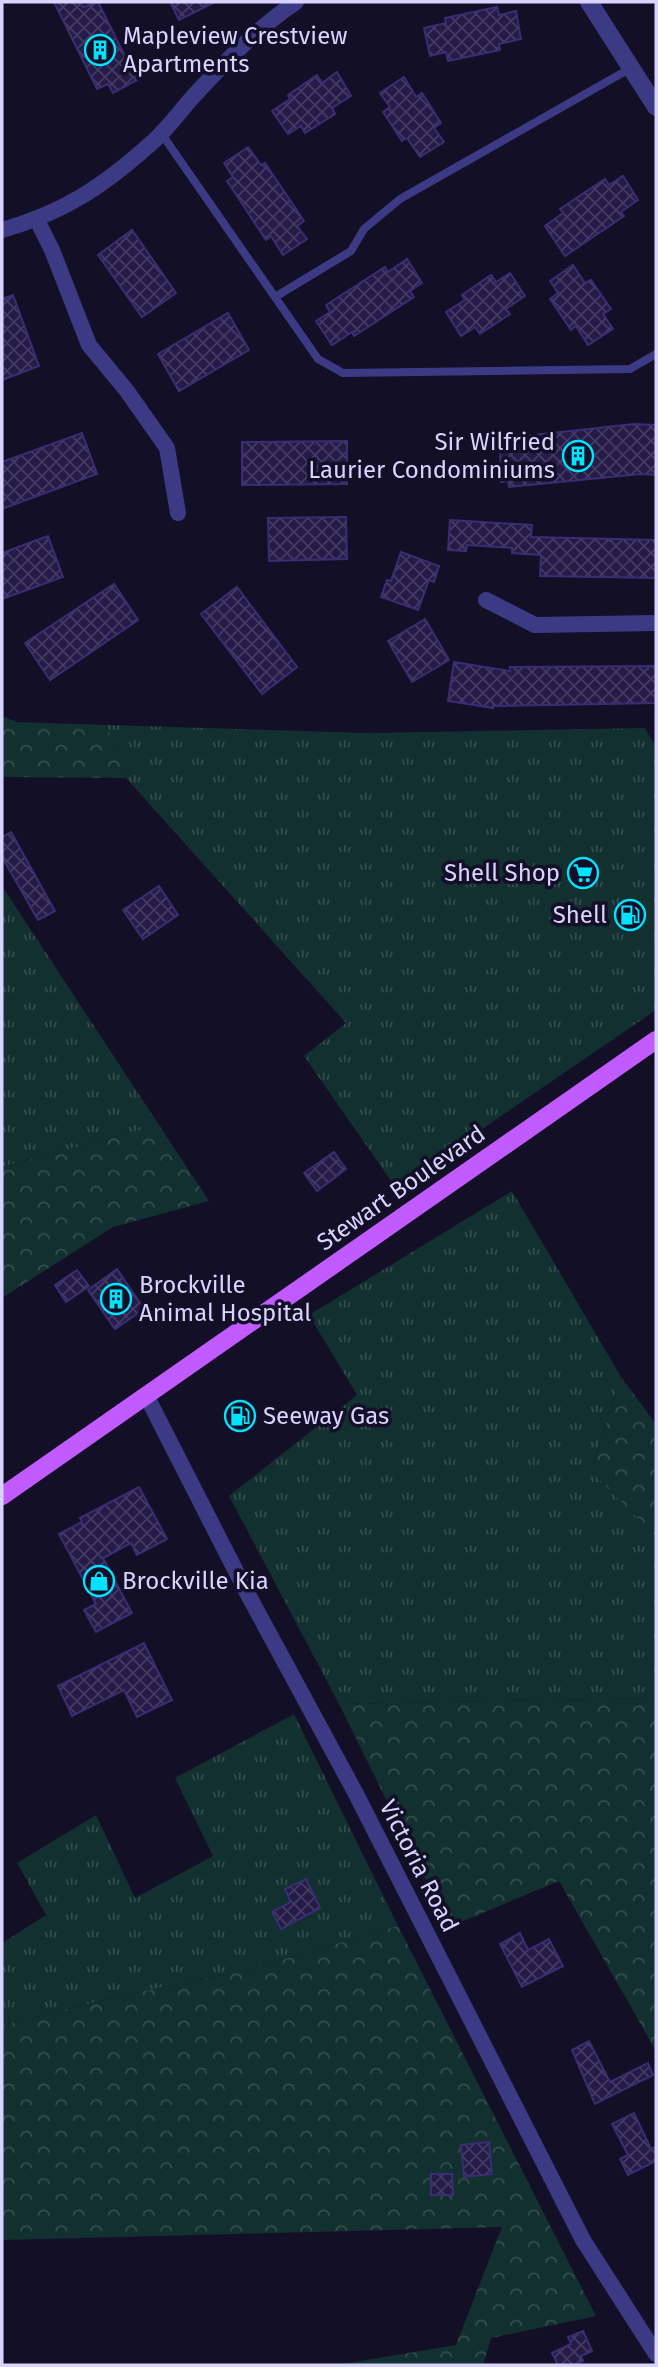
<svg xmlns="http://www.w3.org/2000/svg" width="658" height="2367" viewBox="0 0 658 2367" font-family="'Fira Sans',sans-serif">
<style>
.grass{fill:url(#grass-tufts)}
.forest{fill:url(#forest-crowns)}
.building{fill:url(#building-cross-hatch);stroke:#3b2d73;stroke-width:2}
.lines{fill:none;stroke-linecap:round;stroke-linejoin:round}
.service{stroke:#3d3a85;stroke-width:8}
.minor{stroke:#3d3a85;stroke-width:16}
.tertiary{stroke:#3d3a85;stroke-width:18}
.primary{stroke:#c25bff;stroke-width:18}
.labels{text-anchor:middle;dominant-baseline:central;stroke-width:7;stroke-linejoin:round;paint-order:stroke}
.poi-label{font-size:24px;fill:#d9d4ff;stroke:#130f26;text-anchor:start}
.street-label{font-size:24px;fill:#d9d4ff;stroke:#130f26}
</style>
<defs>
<pattern id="grass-tufts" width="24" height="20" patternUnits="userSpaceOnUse" patternTransform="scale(1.75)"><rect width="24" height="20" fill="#12302f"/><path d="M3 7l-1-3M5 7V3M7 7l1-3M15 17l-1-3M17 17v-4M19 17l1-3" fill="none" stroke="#344d4e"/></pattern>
<pattern id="forest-crowns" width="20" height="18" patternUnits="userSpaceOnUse" patternTransform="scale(1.75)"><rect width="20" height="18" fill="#12302f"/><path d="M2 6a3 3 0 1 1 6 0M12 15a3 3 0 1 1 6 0" fill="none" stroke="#344d4e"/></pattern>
<pattern id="building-cross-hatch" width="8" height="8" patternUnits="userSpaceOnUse" patternTransform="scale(1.75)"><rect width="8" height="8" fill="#241b47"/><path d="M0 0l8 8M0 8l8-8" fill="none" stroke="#433b63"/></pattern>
</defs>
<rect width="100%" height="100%" fill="#130f26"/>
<g class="grass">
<path d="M106,725L367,733L645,728L656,747V1010L396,1188L304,1056L346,1023L126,778Z"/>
<path d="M2,886L159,1125L2,1167Z"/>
<path d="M512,1191L621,1377L591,1471L656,1537V1698L339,1704L229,1496L357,1395L309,1315Z"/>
<path d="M294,1714L398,1926L247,1970L129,1994L2,2025V1943L46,1915L17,1863L96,1815L135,1898L213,1856L175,1778Z"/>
</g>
<g class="forest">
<path d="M2,716L17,722L106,725L126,778L2,777Z"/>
<path d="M159,1125L209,1201L113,1227L2,1298V1167Z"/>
<path d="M621,1377L656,1424V1537L591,1471Z"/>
<path d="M656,1698V2051L559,1881L449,1927L339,1704Z"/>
<path d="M398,1926L596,2316L491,2338L483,2365H337L456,2345L502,2227L2,2240V2025L129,1994L247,1970Z"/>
</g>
<g class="building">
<path d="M54,2H80L83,7L98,2L137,80L113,93L108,84L97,89Z"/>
<path d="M170,2H215L179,20Z"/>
<path d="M497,7L499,15L516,11L521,39L499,44L500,50L448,61L446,52L430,56L424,28L446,23L445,18Z"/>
<path d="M337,72L351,96L332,108L335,114L305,133L301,126L288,134L272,111L290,99L288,95L317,75L322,83Z"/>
<path d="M404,77L416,97L422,93L441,123L434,128L444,142L420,157L407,138L402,141L383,112L390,107L380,93Z"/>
<path d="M248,147L261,165L265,163L304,221L297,226L307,239L283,255L271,236L266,240L227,181L233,177L224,163Z"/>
<path d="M623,176L638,200L621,212L624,216L565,256L545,226L563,213L560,209L605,179L609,185Z"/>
<path d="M132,230L176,293L142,317L98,255Z"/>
<path d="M407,259L422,283L410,291L414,297L354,336L352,332L332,345L316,321L330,312L326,305L385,267L388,272Z"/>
<path d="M573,265L585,283L591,280L611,309L603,314L613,329L588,345L576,326L571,330L550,299L558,293L550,281Z"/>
<path d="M510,273L525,296L506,309L510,314L480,334L475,327L461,336L446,312L465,300L462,295L491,275L496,282Z"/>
<path d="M13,295L39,366L2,380V299Z"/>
<path d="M228,313L249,350L179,391L158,354Z"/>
<path d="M634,424L656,425V475L641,474L509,487L508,481L501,482L500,450L506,449L505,438Z"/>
<path d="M82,433L97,474L2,509V462Z"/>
<path d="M347,441V484L242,485V442Z"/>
<path d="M346,517L347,559L269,561L268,518Z"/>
<path d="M450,520L532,525L531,537L656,540V578L540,576L541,555L512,553V548L467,545L466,551L448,550Z"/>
<path d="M48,536L63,577L2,599V553Z"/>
<path d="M401,552L439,566L434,582L429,580L418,610L381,597L387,580L391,581Z"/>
<path d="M114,584L138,620L50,680L25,643Z"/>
<path d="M237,587L297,667L262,694L201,614Z"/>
<path d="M425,619L449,660L412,682L388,641Z"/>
<path d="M454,662L510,671V667L656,666V703L493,706V708L448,701Z"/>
<path d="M11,832L55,911L38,920L2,857V837Z"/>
<path d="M159,886L178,915L143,939L123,910Z"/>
<path d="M334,1152L346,1169L317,1191L304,1173Z"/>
<path d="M117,1269L144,1309L115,1329L88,1290Z"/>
<path d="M77,1270L89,1286L66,1302L55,1285Z"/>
<path d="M139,1487L167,1539L137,1555L131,1543L103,1558L132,1613L96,1632L84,1610L96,1604L59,1534L82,1522L80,1518Z"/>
<path d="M144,1643L172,1700L137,1717L124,1690L72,1716L58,1686Z"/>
<path d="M306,1879L320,1908L281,1929L272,1912L291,1902L285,1889Z"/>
<path d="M520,1933L528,1950L549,1939L563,1966L522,1987L500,1944Z"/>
<path d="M589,2041L610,2082L648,2063L653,2075L595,2104L572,2050Z"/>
<path d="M634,2113L651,2149L656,2147V2161L628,2175L620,2159L628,2155L612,2124Z"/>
<path d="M489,2142L492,2174L464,2177L461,2145Z"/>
<path d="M431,2174H452L453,2195H431Z"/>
<path d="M583,2331L592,2351L581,2356L583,2361L573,2365H558L552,2353L571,2344L568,2337Z"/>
</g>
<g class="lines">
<g class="service">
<path d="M161,133L318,359L343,373L630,369L656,354"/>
<path d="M275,297L351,251L364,229L400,199L631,68"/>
</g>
<g class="minor">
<path d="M37,220L52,250L89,345L127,391L167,448L178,513"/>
<path d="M2,230C62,213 101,188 148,146C164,133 177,115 191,99C223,64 257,28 296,2"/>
<path d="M486,600L535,625L656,623"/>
<path d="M146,1395L245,1589L355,1792L583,2240L656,2354"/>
</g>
<path class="tertiary" d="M589,2L656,107"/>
<path class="primary" d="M2,1496L656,1040"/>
</g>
<defs>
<g id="building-ring" transform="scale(1.575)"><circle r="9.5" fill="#130f26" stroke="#00e5ff" stroke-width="1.5"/><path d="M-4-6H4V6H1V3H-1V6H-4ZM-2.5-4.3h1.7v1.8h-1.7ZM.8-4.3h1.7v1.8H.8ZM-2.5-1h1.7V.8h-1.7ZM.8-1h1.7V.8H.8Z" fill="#00e5ff"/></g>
<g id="supermarket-ring" transform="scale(1.575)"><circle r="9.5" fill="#130f26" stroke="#00e5ff" stroke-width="1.5"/><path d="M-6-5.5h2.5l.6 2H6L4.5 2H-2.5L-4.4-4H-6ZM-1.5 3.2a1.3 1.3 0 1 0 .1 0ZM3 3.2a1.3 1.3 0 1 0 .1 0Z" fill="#00e5ff"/></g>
<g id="fuel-ring" transform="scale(1.575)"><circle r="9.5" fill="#130f26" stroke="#00e5ff" stroke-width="1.5"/><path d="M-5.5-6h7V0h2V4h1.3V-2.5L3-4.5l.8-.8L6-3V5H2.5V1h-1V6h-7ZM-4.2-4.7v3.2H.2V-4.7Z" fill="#00e5ff"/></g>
<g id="shop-ring" transform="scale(1.575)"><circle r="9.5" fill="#130f26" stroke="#00e5ff" stroke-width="1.5"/><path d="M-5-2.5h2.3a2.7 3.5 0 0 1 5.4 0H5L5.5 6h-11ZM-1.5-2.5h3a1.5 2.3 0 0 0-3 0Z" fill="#00e5ff"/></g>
</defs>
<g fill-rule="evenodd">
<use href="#building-ring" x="100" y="50"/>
<use href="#building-ring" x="578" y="456"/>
<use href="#supermarket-ring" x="583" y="873"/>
<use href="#fuel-ring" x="630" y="915"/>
<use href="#building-ring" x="116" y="1299"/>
<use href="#fuel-ring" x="240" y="1416"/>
<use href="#shop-ring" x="99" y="1581"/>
</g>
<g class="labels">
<g class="poi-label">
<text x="123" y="36">Mapleview Crestview<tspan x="123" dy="28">Apartments</tspan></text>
<text x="555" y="442" text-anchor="end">Sir Wilfried<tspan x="555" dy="28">Laurier Condominiums</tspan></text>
<text x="560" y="873" text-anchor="end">Shell Shop</text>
<text x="607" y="915" text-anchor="end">Shell</text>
<text x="139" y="1285">Brockville<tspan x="139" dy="28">Animal Hospital</tspan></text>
<text x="263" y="1416">Seeway Gas</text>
<text x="122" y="1581">Brockville Kia</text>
</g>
<g class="street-label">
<text transform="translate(401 1188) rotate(-35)">Stewart Boulevard</text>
<text transform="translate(419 1866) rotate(63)">Victoria Road</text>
</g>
</g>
<rect width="658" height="2367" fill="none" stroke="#d9d4ff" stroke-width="7"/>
</svg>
